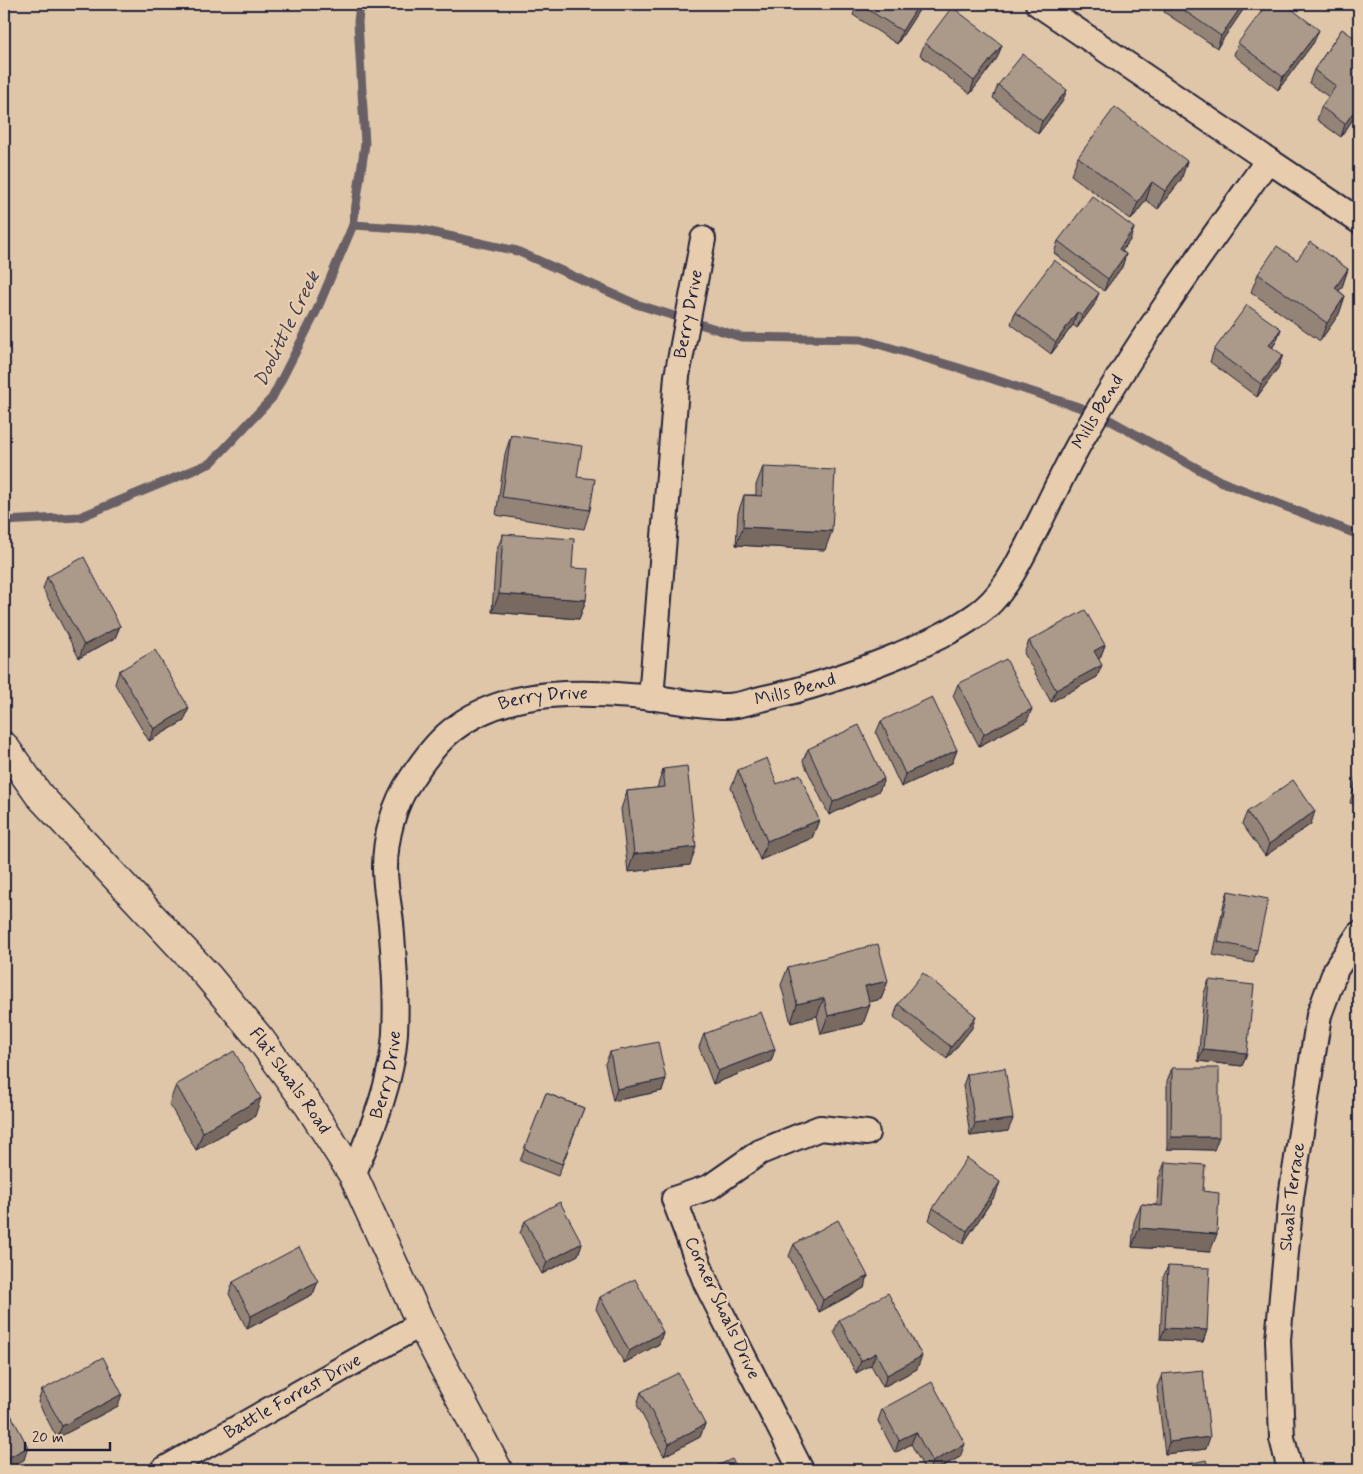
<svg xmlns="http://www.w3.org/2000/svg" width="1363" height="1474" viewBox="0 0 1363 1474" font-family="Mynerve,sans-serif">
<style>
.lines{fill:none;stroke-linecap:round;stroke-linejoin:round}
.stream{stroke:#696066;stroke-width:9}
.minor-casing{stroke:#22223b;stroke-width:28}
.secondary-casing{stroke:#22223b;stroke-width:31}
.minor{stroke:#e7cdae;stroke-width:24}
.secondary{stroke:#e7cdae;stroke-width:28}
.wall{fill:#938477;stroke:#22223b}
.shaded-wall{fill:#786b61;stroke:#22223b}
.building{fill:#ab998a;stroke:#22223b}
.labels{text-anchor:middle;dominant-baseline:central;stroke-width:5;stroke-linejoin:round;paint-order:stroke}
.street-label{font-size:18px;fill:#22223b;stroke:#e7cdae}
.water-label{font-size:19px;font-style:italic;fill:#403c4d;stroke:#e7cdae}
</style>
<rect width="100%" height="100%" fill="#dfc6a9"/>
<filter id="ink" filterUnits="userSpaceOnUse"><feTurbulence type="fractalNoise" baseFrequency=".02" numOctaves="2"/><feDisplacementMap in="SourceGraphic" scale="10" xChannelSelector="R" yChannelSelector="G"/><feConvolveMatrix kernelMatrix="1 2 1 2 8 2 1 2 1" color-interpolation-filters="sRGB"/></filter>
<g filter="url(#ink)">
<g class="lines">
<g class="stream">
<path d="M353,225L417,229L517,251L636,304L741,337L861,339L959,368L1097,413L1220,481L1359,535"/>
<path d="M4,521L80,517L211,463L272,398L316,312L353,225L365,144L358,22L360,4"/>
</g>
<g class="minor-casing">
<g id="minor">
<path d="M1268,160L1359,221"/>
<path id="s1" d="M651,698L677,376L703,239"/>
<path id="s2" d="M353,1175C372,1129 392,1084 395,1033C397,996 394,960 391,923C389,905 385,887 385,868C385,838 394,803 411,779C422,762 435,744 451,731C507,685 589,692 656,698C679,701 703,706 726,706C739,706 752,701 765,698C811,688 855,673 899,655C926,643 952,632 976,615C1004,596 1019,562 1034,533C1051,500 1066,466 1084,435C1139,339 1204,250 1268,160L1038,4"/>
<path id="s3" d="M163,1470L421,1324"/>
<path d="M801,1470L706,1283L674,1199L710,1187L760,1152L820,1128L867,1133"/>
<path id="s4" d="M1290,1470L1282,1438L1278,1340L1291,1197L1319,1015L1336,969L1359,934"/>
</g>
</g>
<g class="secondary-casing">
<g id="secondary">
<path id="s5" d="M4,746L39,795L207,975L261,1040L309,1106L353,1175L421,1324L498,1470"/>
</g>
</g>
<use href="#minor" class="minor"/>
<use href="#secondary" class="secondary"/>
</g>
<g class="wall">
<path d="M857,4H921L919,10L897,44L853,15Z"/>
<path d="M1167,4H1247L1217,48L1164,12Z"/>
<path d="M1342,29L1359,110L1341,137L1317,120L1321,107L1329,97L1309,83L1314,70Z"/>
<path d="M1314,42L1278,90L1234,55L1238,43Z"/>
<path d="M925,43L1002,45L997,58L970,94L920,55Z"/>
<path d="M998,85L1062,102L1038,134L993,98Z"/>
<path d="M1078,157L1187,161L1181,180L1158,209L1146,200L1131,220L1071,175Z"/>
<path d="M1134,228L1130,240L1122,251L1126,254L1122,267L1104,291L1054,253L1058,241Z"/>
<path d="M1297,260L1348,269L1342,287L1339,291L1345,296L1339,314L1320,341L1251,292L1258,274Z"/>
<path d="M1094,305L1077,328L1073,325L1051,354L1011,324L1015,312Z"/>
<path d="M1281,329L1276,342L1272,348L1278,368L1257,397L1210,362L1214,350Z"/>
<path d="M511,435L577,477L590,510L584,529L496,515L505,454Z"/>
<path d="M763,467L825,550L736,545L738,513L744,495H756V485Z"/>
<path d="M503,534L572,568L586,600L579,619L492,612L496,552Z"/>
<path d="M47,577L120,626L115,638L79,658L43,589Z"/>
<path d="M1029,641L1105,645L1100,658H1099L1097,677L1051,702L1024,653Z"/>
<path d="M119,671L184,721L149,741L115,684Z"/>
<path d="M958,684L1027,721L979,746L953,696Z"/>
<path d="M881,721L957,750L952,763L901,787L876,733Z"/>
<path d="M808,749L884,779L879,791L829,815L803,761Z"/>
<path d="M1359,766V805L1350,803Z"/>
<path d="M663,769L690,865L628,872L621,809L627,791L657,788Z"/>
<path d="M738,770L777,784L819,820L812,838L760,860L731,788Z"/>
<path d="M1247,812L1311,824L1265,856L1242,824Z"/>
<path d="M1228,891L1257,950L1253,963L1213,955L1224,903Z"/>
<path d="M788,967L888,981L881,999L869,1002L863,1024L821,1034L817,1016L791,1023L781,985Z"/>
<path d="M1209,980L1247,1053L1242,1066L1198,1061L1204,993Z"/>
<path d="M898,1004L972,1028L947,1059L894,1017Z"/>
<path d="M704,1034L775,1049L771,1061L713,1084L699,1047Z"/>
<path d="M610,1052L666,1079L662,1091L613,1101L605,1064Z"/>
<path d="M1172,1068L1214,1150L1167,1149V1081Z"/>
<path d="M967,1074L1008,1131L970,1136L963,1086Z"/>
<path d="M176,1085L255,1116L196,1150L169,1104Z"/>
<path d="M546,1093L584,1108L558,1176L520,1161Z"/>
<path d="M1165,1162L1203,1191L1210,1252L1132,1247L1134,1222L1141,1204L1157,1205L1158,1180Z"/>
<path d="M996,1194L963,1244L929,1220L933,1208Z"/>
<path d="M525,1221L582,1243L578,1255L542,1274L520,1233Z"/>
<path d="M1359,1242V1257L1357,1256Z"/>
<path d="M794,1244L868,1276L864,1288L819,1312L789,1256Z"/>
<path d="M1168,1266L1207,1330L1203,1342L1160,1340L1163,1278Z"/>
<path d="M318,1281L313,1294L247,1329L229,1294L233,1282Z"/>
<path d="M600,1297L663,1332L659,1344L624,1363L596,1309Z"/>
<path d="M1359,1300V1349L1356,1348Z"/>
<path d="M839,1320L917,1369L883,1387L871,1365L856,1373L834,1332Z"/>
<path d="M1162,1374L1206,1449L1165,1454L1157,1387Z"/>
<path d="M42,1390L118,1406L57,1438L38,1402Z"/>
<path d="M641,1392L705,1424L700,1437L664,1456L637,1405Z"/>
<path d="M1359,1404V1436L1355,1416Z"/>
<path d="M882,1409L960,1457L935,1470H925L911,1444L895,1453L878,1421Z"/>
</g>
<g class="shaded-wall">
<path d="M919,4H921L919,10L897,44L902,31Z"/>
<path d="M1243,4H1247L1217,48L1221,36Z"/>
<path d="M1319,30L1314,42L1278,90L1283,77Z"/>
<path d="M1002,45L997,58L970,94L974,81Z"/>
<path d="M1067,90L1062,102L1038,134L1042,121Z"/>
<path d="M1359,104V110L1341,137L1345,124Z"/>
<path d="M1187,161L1181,180L1158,209L1165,191Z"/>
<path d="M1152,182L1146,200L1131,220L1138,202Z"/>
<path d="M1134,228L1130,240L1114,262L1119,249Z"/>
<path d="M1126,254L1122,267L1104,291L1108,279Z"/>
<path d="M1348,269L1342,287L1328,307L1335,288Z"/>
<path d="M1099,293L1094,305L1077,328L1082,316Z"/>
<path d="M1345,296L1339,314L1320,341L1327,323Z"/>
<path d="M1077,312L1073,325L1051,354L1056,342Z"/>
<path d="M1281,329L1276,342L1265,358L1269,345Z"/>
<path d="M1283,355L1278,368L1257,397L1261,384Z"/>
<path d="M743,527L832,531L825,550L736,545Z"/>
<path d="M499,594L586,600L579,619L492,612Z"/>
<path d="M120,626L115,638L79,658L84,645Z"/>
<path d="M1105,645L1100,658L1090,663L1094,651Z"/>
<path d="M1102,665L1097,677L1051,702L1056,690Z"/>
<path d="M189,708L184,721L149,741L154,729Z"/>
<path d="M1032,709L1027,721L979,746L984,734Z"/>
<path d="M957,750L952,763L901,787L905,774Z"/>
<path d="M884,779L879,791L829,815L833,802Z"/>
<path d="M1315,811L1311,824L1265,856L1269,844Z"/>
<path d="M819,820L812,838L760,860L767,841Z"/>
<path d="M696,847L690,865L628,872L634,854Z"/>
<path d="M888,981L881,999L858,1005L865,986Z"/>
<path d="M824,998L817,1016L791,1023L797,1004Z"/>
<path d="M870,1005L863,1024L821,1034L828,1016Z"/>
<path d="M976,1016L972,1028L947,1059L951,1047Z"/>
<path d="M775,1049L771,1061L713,1084L718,1071Z"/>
<path d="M1203,1049L1247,1053L1242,1066L1198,1061Z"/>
<path d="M666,1079L662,1091L613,1101L617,1089Z"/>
<path d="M261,1098L255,1116L196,1150L203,1132Z"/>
<path d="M1013,1119L1008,1131L970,1136L975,1124Z"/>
<path d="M1171,1137H1219L1214,1150L1167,1149Z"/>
<path d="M1000,1182L996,1194L963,1244L967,1231Z"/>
<path d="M1139,1228L1217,1234L1210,1252L1132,1247Z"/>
<path d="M582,1243L578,1255L542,1274L547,1262Z"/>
<path d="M868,1276L864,1288L819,1312L823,1300Z"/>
<path d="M318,1281L313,1294L247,1329L251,1316Z"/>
<path d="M1165,1328L1207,1330L1203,1342L1160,1340Z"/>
<path d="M663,1332L659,1344L624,1363L629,1351Z"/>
<path d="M1359,1340V1349L1356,1348Z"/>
<path d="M876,1353L871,1365L856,1373L861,1361Z"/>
<path d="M922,1356L917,1369L883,1387L887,1375Z"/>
<path d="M122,1394L118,1406L57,1438L62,1426Z"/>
<path d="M705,1424L700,1437L664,1456L669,1444Z"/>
<path d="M916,1432L911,1444L895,1453L899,1440Z"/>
<path d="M1210,1437L1206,1449L1165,1454L1169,1442Z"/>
<path d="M965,1444L960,1457L935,1470H929L932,1462Z"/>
<path d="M28,1447L24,1460L4,1470V1460Z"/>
</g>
<g class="building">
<path d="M859,4H919L902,31Z"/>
<path d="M1175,4H1243L1221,36Z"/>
<path d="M1267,4H1285L1319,30L1283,77L1238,43Z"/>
<path d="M952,7L1002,45L974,81L925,43Z"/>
<path d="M1342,29L1359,41V104L1345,124L1321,107L1336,86L1314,70Z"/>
<path d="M1023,54L1067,90L1042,121L998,85Z"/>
<path d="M1115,107L1187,161L1165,191L1152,182L1138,202L1078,157Z"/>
<path d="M1092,196L1134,228L1119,249L1126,254L1108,279L1058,241Z"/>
<path d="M1310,242L1348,269L1335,288L1345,296L1327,323L1258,274L1277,246L1297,260Z"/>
<path d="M1054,260L1099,293L1082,316L1077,312L1056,342L1015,312Z"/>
<path d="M1247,305L1281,329L1269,345L1283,355L1261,384L1214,350Z"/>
<path d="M511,435L582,446L577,477L595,479L590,510L502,497Z"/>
<path d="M763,467L835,470L832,531L743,527L744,495L762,496Z"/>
<path d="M503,534L574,539L572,568L589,569L586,600L499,594Z"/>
<path d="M84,557L120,626L84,645L47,577Z"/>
<path d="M1085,610L1105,645L1094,651L1102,665L1056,690L1029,641Z"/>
<path d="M155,650L189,708L154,729L119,671Z"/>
<path d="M1006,659L1032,709L984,734L958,684Z"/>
<path d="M932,697L957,750L905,774L881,721Z"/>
<path d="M859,725L884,779L833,802L808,749Z"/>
<path d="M767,758L777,784L800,774L819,820L767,841L738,770Z"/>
<path d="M687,766L696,847L634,854L627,791L665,787L663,769Z"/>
<path d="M1359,773V791L1355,790Z"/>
<path d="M1293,780L1315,811L1269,844L1247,812Z"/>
<path d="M1228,891L1268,899L1257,950L1218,942Z"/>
<path d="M878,944L888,981L865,986L870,1005L828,1016L824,998L797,1004L788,967Z"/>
<path d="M923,973L976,1016L951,1047L898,1004Z"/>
<path d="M1209,980L1254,985L1247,1053L1203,1049Z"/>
<path d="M761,1012L775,1049L718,1071L704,1034Z"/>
<path d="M658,1042L666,1079L617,1089L610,1052Z"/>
<path d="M234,1051L261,1098L203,1132L176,1085Z"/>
<path d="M1005,1068L1013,1119L975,1124L967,1074Z"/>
<path d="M1172,1068H1219V1137H1171Z"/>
<path d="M546,1093L584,1108L562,1164L524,1149Z"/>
<path d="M967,1158L1000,1182L967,1231L933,1208Z"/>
<path d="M1165,1162L1205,1165L1203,1191L1219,1193L1217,1234L1139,1228L1141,1204L1162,1206Z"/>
<path d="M560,1202L582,1243L547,1262L525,1221Z"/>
<path d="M838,1220L868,1276L823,1300L794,1244Z"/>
<path d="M299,1247L318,1281L251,1316L233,1282Z"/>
<path d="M1168,1266L1210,1268L1207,1330L1165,1328Z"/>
<path d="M635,1279L663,1332L629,1351L600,1297Z"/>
<path d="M888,1293L922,1356L887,1375L876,1353L861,1361L839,1320Z"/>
<path d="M103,1357L122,1394L62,1426L42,1390Z"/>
<path d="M1203,1370L1210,1437L1169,1442L1162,1374Z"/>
<path d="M678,1373L705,1424L669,1444L641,1392Z"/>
<path d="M932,1382L965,1444L932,1462L916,1432L899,1440L882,1409Z"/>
<path d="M8,1409L28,1447L4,1460V1411Z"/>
<path d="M732,1459L738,1470H708Z"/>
<path d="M1206,1460L1209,1470H1162Z"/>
</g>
</g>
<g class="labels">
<g class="street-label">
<text stroke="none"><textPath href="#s1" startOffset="386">Berry Drive</textPath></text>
<text stroke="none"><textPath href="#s2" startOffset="1261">Mills Bend</textPath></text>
<text stroke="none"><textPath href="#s2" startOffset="826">Mills Bend</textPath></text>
<text stroke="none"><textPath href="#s2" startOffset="571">Berry Drive</textPath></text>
<text stroke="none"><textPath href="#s2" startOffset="106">Berry Drive</textPath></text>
<text stroke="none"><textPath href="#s5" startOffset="441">Flat Shoals Road</textPath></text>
<text stroke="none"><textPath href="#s4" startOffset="275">Shoals Terrace</textPath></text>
<text transform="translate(722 1308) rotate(65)">Corner Shoals Drive</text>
<text stroke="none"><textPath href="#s3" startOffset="149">Battle Forrest Drive</textPath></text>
</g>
<g class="water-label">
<text transform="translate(287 329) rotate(-64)">Doolittle Creek</text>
</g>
</g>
<rect width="1363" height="1474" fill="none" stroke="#e7cdae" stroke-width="20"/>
<rect x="10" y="10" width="1343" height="1454" fill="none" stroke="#22223b" stroke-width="2" filter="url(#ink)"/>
<path d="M25 1442v8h85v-8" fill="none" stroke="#22223b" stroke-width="2.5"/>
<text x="32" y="1442" font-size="15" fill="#22223b" stroke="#e7cdae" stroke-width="4" paint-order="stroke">20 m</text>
</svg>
